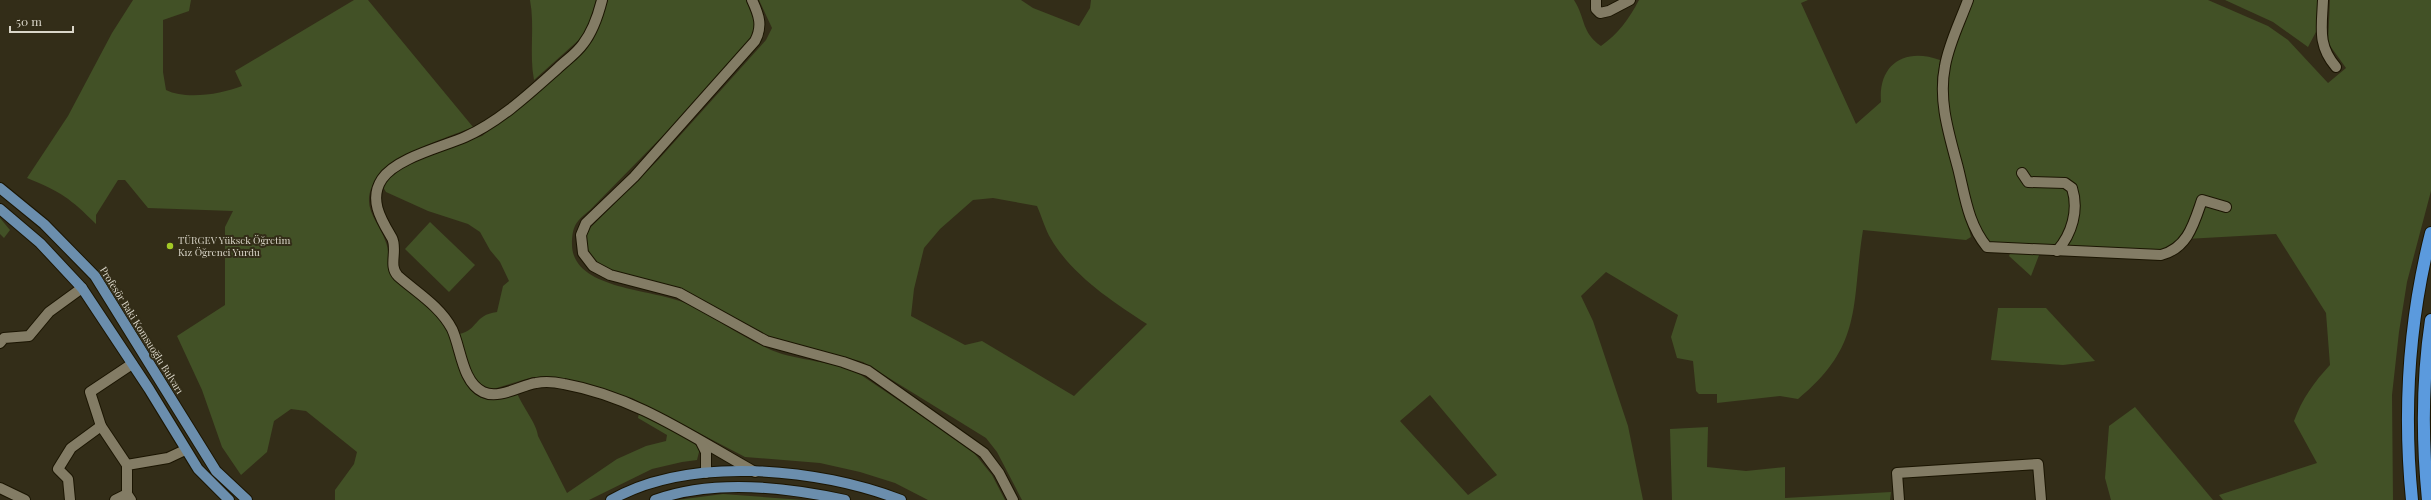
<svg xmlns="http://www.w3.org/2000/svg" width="2431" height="500" viewBox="0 0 2431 500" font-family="'Playfair Display',serif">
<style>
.green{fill:#425126;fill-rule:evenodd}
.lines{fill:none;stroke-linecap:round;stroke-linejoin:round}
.street-casing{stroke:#1b1502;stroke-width:12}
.primary-casing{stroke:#1b1502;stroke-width:12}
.highway-casing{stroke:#1b1502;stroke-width:14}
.street{stroke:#837c65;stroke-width:10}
.primary{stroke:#6b8ead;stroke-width:10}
.highway{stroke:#5b9add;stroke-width:12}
.poi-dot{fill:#a3c926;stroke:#332d18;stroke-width:1.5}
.labels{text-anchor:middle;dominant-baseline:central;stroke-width:4;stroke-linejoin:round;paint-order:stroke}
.poi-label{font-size:10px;fill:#dad6c9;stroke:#332d18;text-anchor:start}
.street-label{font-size:10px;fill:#dad6c9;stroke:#332d18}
</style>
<rect width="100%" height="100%" fill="#332d18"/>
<g class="green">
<path d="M133,0H191L189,11L163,20V72L166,90C186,100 222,94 242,86L235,71L354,0H368L473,127C443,140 369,159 369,201C369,214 381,228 385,240C391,253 386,266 393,278C410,292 433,306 444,324C457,345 458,405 496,399C503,398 510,395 517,393C522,406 537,424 538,436L567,493L617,459L646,446L666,441L667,435L638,418L639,413L693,442L700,448L697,460L682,462L652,469L589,500H335V490L354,464L357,452L306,411L291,409L274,421L267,452L241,475L222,447L202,390L177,336L225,305V227L233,211L148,208L125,180H118L96,215V224C71,199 60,191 27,178L68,116L112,33Z"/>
<path d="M530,0H596L589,24L581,38L534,80C529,53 535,26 530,0Z"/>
<path d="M608,0H746L755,22L753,35L745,47L692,106L590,210C576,221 572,226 572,245C573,290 654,289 685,303C715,317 741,337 771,350C800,362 834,360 861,375L971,449L992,475L1005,500H928L895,483L860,472L820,463L745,457L632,398L573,382L533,377L490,390C469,381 465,354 459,334C479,330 473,315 497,312L503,286L509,281L500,262L490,250L480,232L468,224L428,211L386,192L383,187L392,174L410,163L435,151L482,136L567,68L593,40Z"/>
<path d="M759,0H1021L1033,8L1079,26L1090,8L1091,0H1574C1586,19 1581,32 1601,46C1618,34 1629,19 1639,0H1808L1801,3L1856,124L1881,102C1878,64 1905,47 1940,60L1937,80L1940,115L1971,237L1966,240L1863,230C1851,305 1864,345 1798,399L1780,396L1717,403V394H1699L1696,391L1693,361L1677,358L1671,337L1678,315L1606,272L1581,296L1593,321L1628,426L1643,500H1022L997,452L986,438L863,362L764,335L681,289L630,277L601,267L591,259L587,249V234L591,227L659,159L766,40L772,28ZM993,198L1037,206C1042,217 1045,229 1051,239C1073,276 1113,302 1147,324L1074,396L982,341L965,345L911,316L914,289L924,248L940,229L973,200ZM1430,395L1497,475L1468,495L1400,421Z"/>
<path d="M1973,0H2208L2268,26L2288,40L2328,83L2346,68L2328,43L2330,0H2431V191L2407,282L2399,332L2392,395L2393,500H2223L2219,495L2317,463L2294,421C2302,399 2314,382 2330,365L2326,313L2276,234L2186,239L2169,252L2041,250L2031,276L2009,256L2011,251C2005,249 1996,248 1991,244C1964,226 1944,104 1948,72C1951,47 1965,23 1973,0Z"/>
<path d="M2225,0H2319L2317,30L2308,47L2273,22Z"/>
<path d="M0,218L10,230L4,238L0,234Z"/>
<path d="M430,222L475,265L449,292L405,249Z"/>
<path d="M1998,308H2046L2095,361L2063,365L1991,360Z"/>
<path d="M2135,407L2213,500H2111L2105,478L2109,426Z"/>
<path d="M1708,427L1707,467L1746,471L1785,467V498L1891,492L1890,500H1672L1670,429Z"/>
<path d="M723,494L803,500H677Z"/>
</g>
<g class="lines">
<g class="street-casing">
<g id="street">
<path d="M602,0C598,16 593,31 583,44C576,54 565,61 557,69C529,94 499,122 465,137C442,147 396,158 382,179C368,200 382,221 392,238C398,250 388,266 398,276C416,292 440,306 452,329C461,348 462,382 483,392C499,400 521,385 536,383C545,381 555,382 564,384C636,397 692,437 755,472"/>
<path d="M752,0C759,15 763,26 755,41L634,177L586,223L581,235L583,253L593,266L610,275L679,293L766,341L843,362L868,371L984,453L999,473L1013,500"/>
<path d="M1596,0V9L1600,13L1609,11L1630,0"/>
<path d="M1968,0C1960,22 1949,43 1945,66C1938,101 1949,134 1958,168C1965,196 1968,224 1987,247L2161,255C2188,248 2194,223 2202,200L2226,207"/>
<path d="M2323,0C2322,27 2317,45 2336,67"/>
<path d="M2022,173L2028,182L2065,183L2072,188C2079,210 2072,234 2057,251"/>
<path d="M0,343L4,338L29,336L49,312L82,288"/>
<path d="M701,442L706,452V473"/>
<path d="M127,465L101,426L90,392L132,364"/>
<path d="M0,488L25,500"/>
<path d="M127,494V465L168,458L185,450"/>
<path d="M70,500L68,479L58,469L71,448L101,426"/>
<path d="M115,500L127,494L131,500"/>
<path d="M1899,500L1897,473L2038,464L2041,500"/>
</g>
</g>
<g class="primary-casing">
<g id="primary">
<path d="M0,188L44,224L95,276L216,471L247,500"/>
<path d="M0,209L40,243L82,288L149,389L198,469L229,500"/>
<path d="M611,500C690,455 819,468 901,500"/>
<path d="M655,500C713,479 786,487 845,500"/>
</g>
</g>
<g class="highway-casing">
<g id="highway">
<path d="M2412,500C2403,410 2409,320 2431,233"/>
<path d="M2428,500C2422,440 2422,380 2431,320"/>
</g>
</g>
<use href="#street" class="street"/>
<use href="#primary" class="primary"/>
<use href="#highway" class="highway"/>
</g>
<circle class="poi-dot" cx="170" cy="246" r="4"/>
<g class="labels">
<g class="poi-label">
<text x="178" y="240">TÜRGEV Yüksek Öğretim<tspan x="178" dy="12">Kız Öğrenci Yurdu</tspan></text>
</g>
<g class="street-label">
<text transform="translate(142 330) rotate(58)">Profesör Baki Komsuoğlu Bulvarı</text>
</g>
</g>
<path d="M10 26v6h63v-6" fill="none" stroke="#dad6c9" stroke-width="2"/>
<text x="16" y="26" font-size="12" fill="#dad6c9" stroke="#332d18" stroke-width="3" paint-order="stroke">50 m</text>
</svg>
